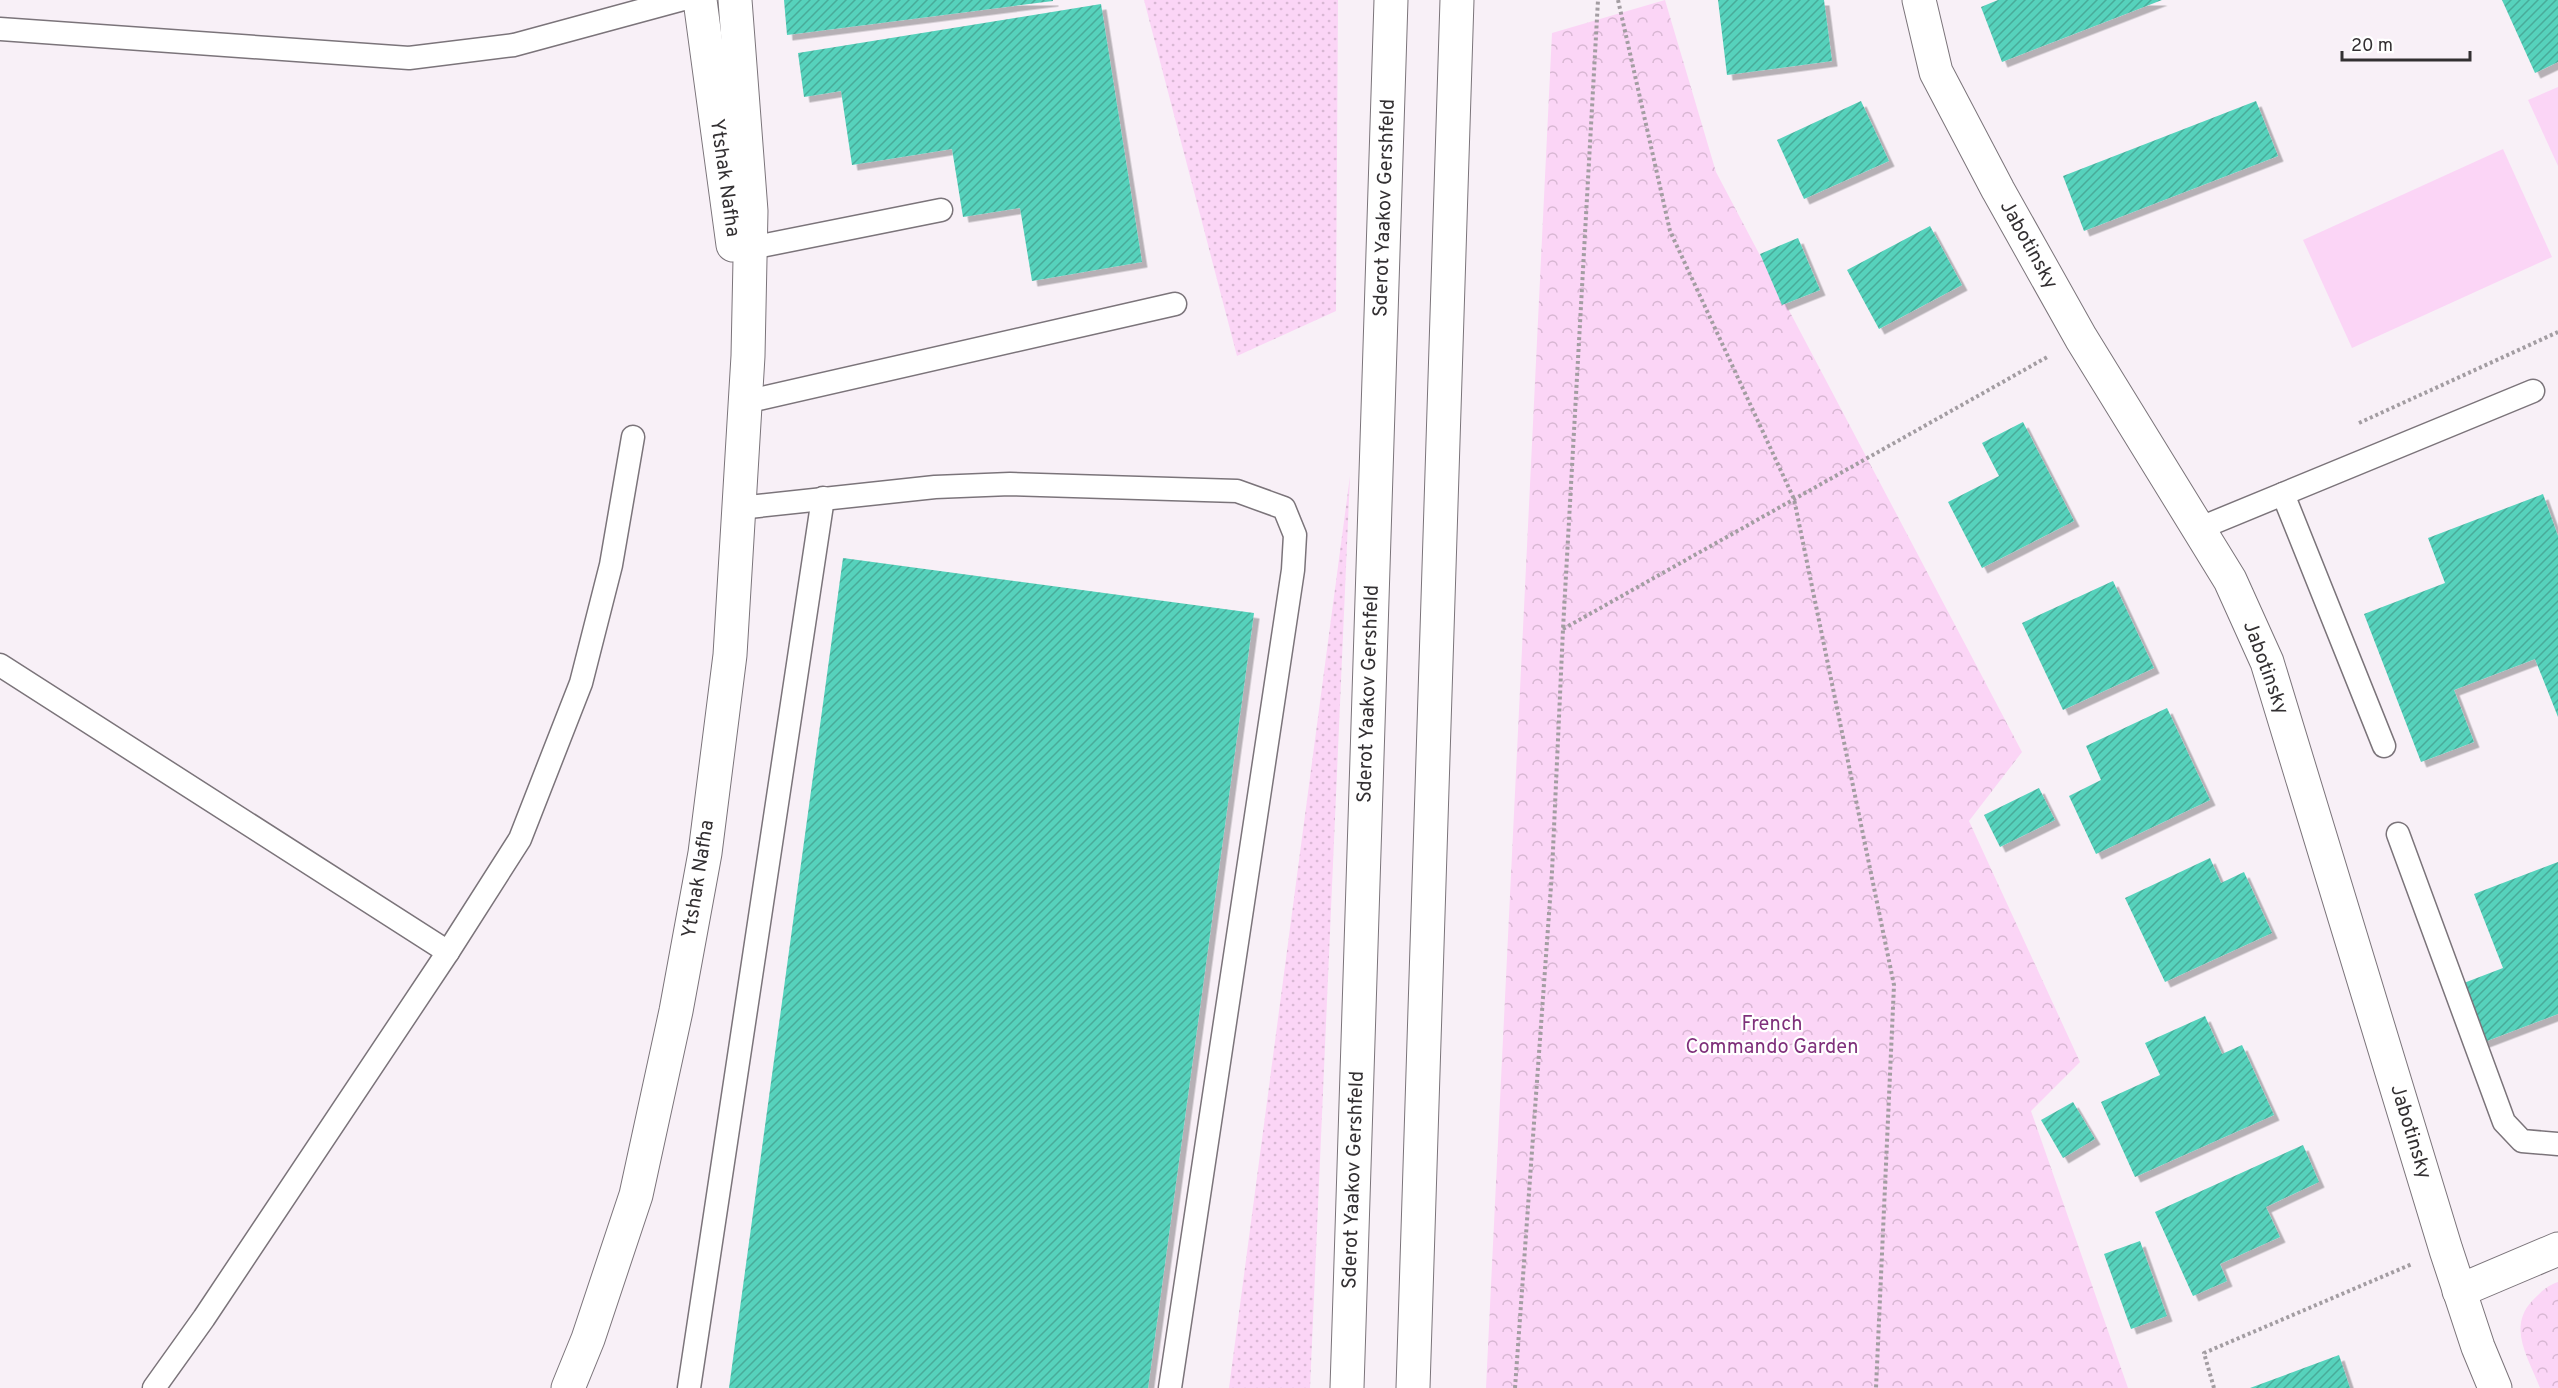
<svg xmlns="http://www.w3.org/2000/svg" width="2558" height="1388" viewBox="0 0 2558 1388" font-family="Overpass,sans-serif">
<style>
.grass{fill:url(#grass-dots)}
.park{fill:url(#park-crowns)}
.garden{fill:#fbd5f6}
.building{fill:url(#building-hatch);filter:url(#shadow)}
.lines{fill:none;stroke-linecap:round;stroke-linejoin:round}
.lane-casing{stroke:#7b747a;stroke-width:25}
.street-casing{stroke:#7b747a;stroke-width:35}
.secondary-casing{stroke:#7b747a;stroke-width:35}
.path{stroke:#a39da2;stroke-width:4;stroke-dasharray:3 3;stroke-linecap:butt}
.lane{stroke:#fff;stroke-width:22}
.street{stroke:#fff;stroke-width:33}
.secondary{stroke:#fff;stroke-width:33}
.labels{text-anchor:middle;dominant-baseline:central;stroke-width:4.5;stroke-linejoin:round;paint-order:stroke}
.street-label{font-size:20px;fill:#333032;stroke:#fff}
.park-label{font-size:20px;fill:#7f307b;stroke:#fff}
</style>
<defs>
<pattern id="grass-dots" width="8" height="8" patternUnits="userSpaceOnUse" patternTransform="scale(1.5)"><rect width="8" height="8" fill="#fbd5f6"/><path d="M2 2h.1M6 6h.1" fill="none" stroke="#d8b7d3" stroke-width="1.8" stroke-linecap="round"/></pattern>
<pattern id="park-crowns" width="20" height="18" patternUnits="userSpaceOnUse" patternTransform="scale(1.5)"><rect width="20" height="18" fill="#fbd5f6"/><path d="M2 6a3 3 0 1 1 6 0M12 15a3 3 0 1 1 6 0" fill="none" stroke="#d8b7d3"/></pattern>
<pattern id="building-hatch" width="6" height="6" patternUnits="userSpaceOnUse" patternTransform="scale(1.5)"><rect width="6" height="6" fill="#56d2bc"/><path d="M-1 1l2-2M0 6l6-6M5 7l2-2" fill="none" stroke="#48ab99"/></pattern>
<filter id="shadow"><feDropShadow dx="5.5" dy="5.5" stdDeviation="0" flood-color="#0004"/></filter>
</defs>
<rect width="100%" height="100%" fill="#f8f0f7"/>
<g class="grass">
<path d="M1144,0H1338L1336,311L1237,356Z"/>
<path d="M1350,476L1310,1388H1229Z"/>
</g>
<g class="park">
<path d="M1665,0L1716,172L2022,752L1969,821L2080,1062L2031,1111L2128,1388H1486L1552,33Z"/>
<path d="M2558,1282V1388H2540C2529,1359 2507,1328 2532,1301C2541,1292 2546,1286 2558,1282Z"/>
</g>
<g class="garden">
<path d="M2558,87V166L2528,100Z"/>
<path d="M2503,149L2552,257L2352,348L2303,240Z"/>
</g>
<g class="building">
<path d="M784,0H1053V1L787,35Z"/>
<path d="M1718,0H1824L1832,61L1727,75Z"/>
<path d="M1998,0H2162L2002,62L1981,7Z"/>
<path d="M2502,0H2558V62L2535,73Z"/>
<path d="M1101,4L1142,262L1032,281L1020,208L963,217L952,149L852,165L841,91L804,97L798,53Z"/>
<path d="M1861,101L1889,161L1804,199L1777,140Z"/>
<path d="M2256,101L2278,156L2084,231L2063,176Z"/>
<path d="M1930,226L1962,285L1879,329L1847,270Z"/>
<path d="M1798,238L1820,290L1782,305L1760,254Z"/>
<path d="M2023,422L2074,521L1982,568L1948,502L1999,476L1982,443Z"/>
<path d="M2543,494L2558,536V717L2535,659L2454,690L2474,742L2421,762L2364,614L2445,583L2428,538Z"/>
<path d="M843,558L1254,613L1148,1388H729Z"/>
<path d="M2113,581L2154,668L2063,710L2022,623Z"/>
<path d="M2167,708L2210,800L2096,854L2069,796L2101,780L2086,746Z"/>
<path d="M2039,788L2055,820L2000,847L1984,815Z"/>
<path d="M2210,858L2221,883L2244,872L2272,933L2165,982L2125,898Z"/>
<path d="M2558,862V1014L2479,1044L2456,986L2503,968L2474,894Z"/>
<path d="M2205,1016L2222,1054L2242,1045L2274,1115L2135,1177L2101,1102L2160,1075L2145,1043Z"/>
<path d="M2073,1102L2095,1139L2063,1158L2041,1120Z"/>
<path d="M2303,1145L2319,1182L2266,1207L2280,1237L2220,1264L2227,1281L2193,1296L2155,1212Z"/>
<path d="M2140,1241L2167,1316L2131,1329L2104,1254Z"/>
<path d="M2339,1355L2350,1388H2250Z"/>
</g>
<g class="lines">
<g class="lane-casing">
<g id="lane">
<path d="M0,29L409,58L514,45L680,0"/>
<path d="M751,248L941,210"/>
<path d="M745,402L1175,304"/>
<path d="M2283,494L2384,746"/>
<path d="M739,508L935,487L1010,484L1237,491L1284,508L1295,535L1293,570L1170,1388"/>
<path d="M2198,529L2533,391"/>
<path d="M0,665L448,952"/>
<path d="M2398,834L2504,1122L2522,1141L2558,1144"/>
<path d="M154,1388L204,1318L448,952L520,839L581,683L611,565L633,437"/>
<path d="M689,1388L823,498"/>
</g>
</g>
<g class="street-casing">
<g id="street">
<path d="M1919,0L1936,72L1998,190L2081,338L2230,580L2267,662L2446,1250L2478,1347L2495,1388"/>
<path d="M2459,1291L2558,1249"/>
</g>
</g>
<g class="secondary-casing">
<g id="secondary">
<path d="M700,0L733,245"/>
<path d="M568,1388L588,1339L636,1195L676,1011L705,853L730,655L748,356L751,211L735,0"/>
<path d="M1347,1388L1391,0"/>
<path d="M1413,1388L1457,0"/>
</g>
</g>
<g class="path">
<path d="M1618,0L1670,231L1794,499L1894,985L1876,1388"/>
<path d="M2359,423L2558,332"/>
<path d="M1563,629L2049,356"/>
<path d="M1515,1388L1552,872L1563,629L1598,0"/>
<path d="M2214,1388L2204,1353L2412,1264"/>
</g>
<use href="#lane" class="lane"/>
<use href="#street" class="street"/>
<use href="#secondary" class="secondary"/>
</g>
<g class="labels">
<g class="street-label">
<text transform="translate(724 178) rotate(82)">Ytshak Nafha</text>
<text transform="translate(1385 208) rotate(-88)">Sderot Yaakov Gershfeld</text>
<text transform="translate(2028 245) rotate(61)">Jabotinsky</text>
<text transform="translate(2265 668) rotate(70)">Jabotinsky</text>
<text transform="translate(1369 694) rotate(-88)">Sderot Yaakov Gershfeld</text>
<text transform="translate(699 879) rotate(-81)">Ytshak Nafha</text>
<text transform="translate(2410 1132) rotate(73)">Jabotinsky</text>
<text transform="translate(1354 1180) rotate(-88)">Sderot Yaakov Gershfeld</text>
</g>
<g class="park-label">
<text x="1772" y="1025">French<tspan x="1772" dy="23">Commando Garden</tspan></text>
</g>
</g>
<path d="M2342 51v9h128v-9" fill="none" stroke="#333032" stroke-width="3"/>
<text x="2351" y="51" font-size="18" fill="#333032" stroke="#ffffff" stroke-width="4.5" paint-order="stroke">20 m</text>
</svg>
